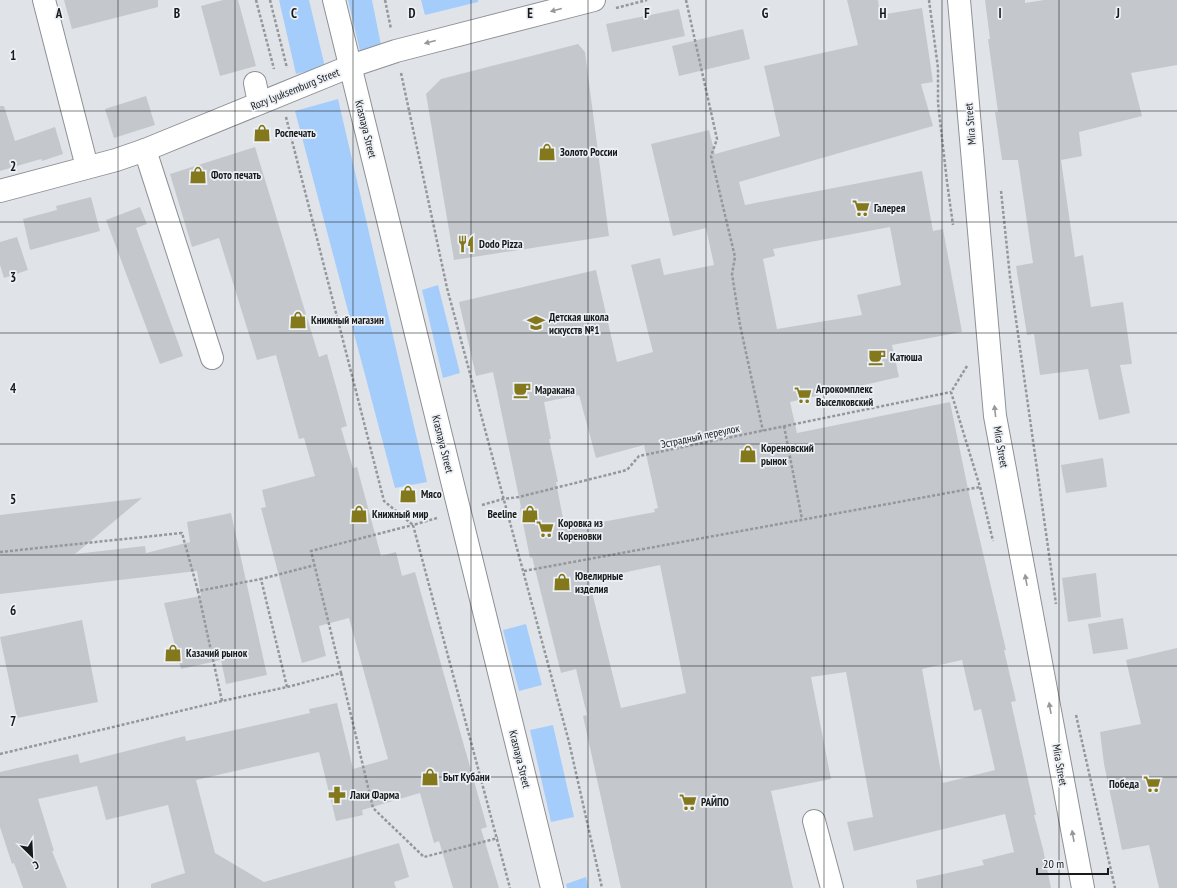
<svg xmlns="http://www.w3.org/2000/svg" width="1177" height="888" viewBox="0 0 1177 888" font-family="'PT Sans Narrow',sans-serif">
<style>
.green{fill:#a4cdfb}
.building{fill:#c4c8cd;fill-rule:evenodd}
.lines{fill:none;stroke-linecap:round;stroke-linejoin:round}
.minor-casing{stroke:#8d9195;stroke-width:24}
.major-casing{stroke:#8d9195;stroke-width:24}
.path{stroke:#95989b;stroke-width:2.5;stroke-dasharray:3 2;stroke-linecap:butt}
.minor{stroke:#fff;stroke-width:22}
.major{stroke:#fff;stroke-width:22}
.oneway{fill:#979898}
.grid{fill:none;stroke:#181a1b;stroke-width:1;stroke-opacity:0.55}
.labels{text-anchor:middle;dominant-baseline:central;stroke-width:3.5;stroke-linejoin:round;paint-order:stroke}
.street-label{font-size:11px;fill:#181a1b;stroke:#edf1f6}
.poi-label{font-size:11px;font-weight:bold;fill:#181a1b;stroke:#edf1f6;text-anchor:start}
.grid-label{font-size:13px;text-anchor:middle;font-weight:bold;fill:#181a1b;stroke:#edf1f6;stroke-width:3.5;stroke-linejoin:round;paint-order:stroke}
</style>
<rect width="100%" height="100%" fill="#e0e4e9"/>
<g class="green">
<path d="M279,0H309L325,67L296,74Z"/>
<path d="M348,0H372L381,45L360,51Z"/>
<path d="M421,0H478V2L425,15Z"/>
<path d="M338,99L427,482L395,488L295,111Z"/>
<path d="M438,285L460,373L443,378L422,290Z"/>
<path d="M526,624L542,685L519,691L503,630Z"/>
<path d="M553,725L574,817L551,822L530,730Z"/>
<path d="M586,877L588,888H567L566,884Z"/>
</g>
<g class="building">
<path d="M64,0H158V7L72,29Z"/>
<path d="M223,0H238L256,66L220,76L201,6Z"/>
<path d="M847,0H878L880,15L922,8L933,82L921,84L933,126L739,182L745,205L922,171L933,231L943,229L962,332L892,345L899,377L790,402L797,433L950,402L969,494L1006,650H1004L1016,701L1011,702L1036,815H1034L1043,849L1051,888H917L916,880L984,865L982,860L1014,852L1005,814L854,851L847,822L873,817L846,672L811,677L831,779L771,791L793,888H621L583,716L587,715L576,669L561,673L532,557L530,558L520,508L521,507L493,372L476,376L459,302L596,270L617,362L653,352L631,265L660,258L664,275L714,265L706,228L673,236L651,144L709,130L715,154L780,136L764,66L858,45ZM890,227L901,285L857,295L862,315L777,329L763,259L775,256L773,249ZM579,395L596,458L644,445L658,508L654,509L655,512L565,529L556,482H558L549,439H551L544,402ZM660,565L686,693L621,708L589,580ZM962,660L974,711L981,709L995,770L943,783L922,669Z"/>
<path d="M985,0H1025V3L1044,0H1177V65L1131,73L1142,116L1079,132L1082,156L1061,160L1075,257L1083,255L1091,307L1123,302L1132,364L1120,365L1130,413L1099,420L1088,369L1040,375L1034,334L1027,335L1016,266L1033,263L1018,160H1002L995,112H998L988,39H990Z"/>
<path d="M679,9L685,36L612,52L606,24Z"/>
<path d="M743,29L750,59L679,76L672,46Z"/>
<path d="M578,44L585,52L609,236L454,260L426,94L441,79Z"/>
<path d="M146,96L155,125L114,138L105,109Z"/>
<path d="M0,106H4L15,141L55,127L63,154L42,161L41,159L0,171Z"/>
<path d="M255,147L319,357L327,354L347,426L341,428L353,468L357,467L381,556L396,552L402,576L415,572L487,827L481,829L499,888H453L439,841L434,843L420,793L362,810L363,815L336,821L319,752L196,780L215,853L264,882L399,843L409,877L394,882L396,888H151V884L185,873L168,805L106,820L97,786L38,799L54,851H52L67,888H23L14,863L12,864L0,827V772L78,754L80,763L185,736L186,741L310,713L309,709L337,703L353,769L388,759L349,618L319,626L326,656L302,663L261,508L266,507L262,490L315,476L304,438L299,439L276,355L257,360L219,238L192,247L170,174Z"/>
<path d="M91,197L100,231L30,250L23,219L57,210L56,206Z"/>
<path d="M140,207L147,224L136,228L183,356L160,364L106,220Z"/>
<path d="M17,237L28,270L4,278L0,265V242Z"/>
<path d="M1103,458L1107,487L1066,493L1061,465Z"/>
<path d="M142,498L75,554L145,546L146,553L190,542L187,522L231,513L267,675L226,684L221,660L181,669L164,603L201,596L197,571L0,594V515Z"/>
<path d="M1096,573L1101,617L1068,622L1062,578Z"/>
<path d="M1123,618L1128,649L1093,654L1088,624Z"/>
<path d="M82,620L98,702L17,718L0,637Z"/>
<path d="M1177,648V888H1159L1149,845L1122,850L1104,764L1100,732L1141,724L1126,660Z"/>
</g>
<g class="lines">
<g class="minor-casing">
<g id="minor">
<path d="M44,0L87,167"/>
<path d="M959,0L995,416L1083,888"/>
<path d="M255,83L259,103"/>
<path d="M145,150L212,358"/>
<path d="M0,191L116,160L145,150L351,66L396,51L594,0"/>
<path d="M814,821L832,888"/>
</g>
</g>
<g class="major-casing">
<path id="major" d="M334,0L552,888"/>
</g>
<g class="path">
<path d="M256,0L274,69"/>
<path d="M270,0L287,68"/>
<path d="M385,0L391,29"/>
<path d="M686,0L717,139L711,156L735,257L732,274L740,325L763,431"/>
<path d="M929,0L938,68V103L947,182L953,225"/>
<path d="M616,8L647,0"/>
<path d="M401,73L447,288L569,742L602,888"/>
<path d="M286,117L384,501L413,525"/>
<path d="M1001,191L1010,277L1056,604"/>
<path d="M967,366L951,392L980,487L993,541"/>
<path d="M784,426L802,519"/>
<path d="M482,505L503,499L519,497L627,470L639,456L951,392"/>
<path d="M437,518L413,525L510,888"/>
<path d="M0,552L182,533L198,591"/>
<path d="M524,571L980,487"/>
<path d="M341,673L373,808L424,857L498,838"/>
<path d="M287,687L261,579L315,565"/>
<path d="M222,701L198,591L261,579"/>
<path d="M1076,715L1115,888"/>
<path d="M0,754L222,701L287,687L341,673L311,551L413,525"/>
</g>
<use href="#minor" class="minor"/>
<use href="#major" class="major"/>
</g>
<defs><path id="oneway-solid" d="M-6-.8H1V-3.2L6.5 0L1 3.2V.8H-6Z"/></defs>
<g class="oneway">
<use href="#oneway-solid" transform="translate(556 10) rotate(165)"/>
<use href="#oneway-solid" transform="translate(430 42) rotate(165)"/>
<use href="#oneway-solid" transform="translate(995 411) rotate(-96)"/>
<use href="#oneway-solid" transform="translate(1026 580) rotate(-100)"/>
<use href="#oneway-solid" transform="translate(1050 708) rotate(-100)"/>
<use href="#oneway-solid" transform="translate(1073 836) rotate(-100)"/>
</g>
<path class="grid" d="M118,0V888M235,0V888M353,0V888M471,0V888M588,0V888M706,0V888M824,0V888M942,0V888M1059,0V888M0,111H1177M0,222H1177M0,333H1177M0,444H1177M0,555H1177M0,666H1177M0,777H1177"/>
<defs>
<g id="shop-bare" transform="scale(1.38)"><path d="M-5-2.5h2.3a2.7 3.5 0 0 1 5.4 0H5L5.5 6h-11ZM-1.5-2.5h3a1.5 2.3 0 0 0-3 0Z" fill="#83781c" stroke="#edf1f6" stroke-width="2.5" paint-order="stroke"/></g>
<g id="supermarket-bare" transform="scale(1.38)"><path d="M-6-5.5h2.5l.6 2H6L4.5 2H-2.5L-4.4-4H-6ZM-1.5 3.2a1.3 1.3 0 1 0 .1 0ZM3 3.2a1.3 1.3 0 1 0 .1 0Z" fill="#83781c" stroke="#edf1f6" stroke-width="2.5" paint-order="stroke"/></g>
<g id="restaurant-bare" transform="scale(1.38)"><path d="M-5-6h1v4h1v-4h1v4h1v-4h1v5L-1.5 .5V6h-2V.5L-5-1ZM5-6V6H3V1.5H1.5Q1.5-4 5-6Z" fill="#83781c" stroke="#edf1f6" stroke-width="2.5" paint-order="stroke"/></g>
<g id="school-bare" transform="scale(1.38)"><path d="M0-5L7-2L0 1L-7-2ZM-4 1L0 2.5L4 1V4Q0 6-4 4Z" fill="#83781c" stroke="#edf1f6" stroke-width="2.5" paint-order="stroke"/></g>
<g id="cafe-bare" transform="scale(1.38)"><path d="M-5.5-4.5H6V0H3Q3 3.5 0 3.5H-2.5Q-5.5 3.5-5.5 0ZM3-3.2v2h1.7v-2ZM-6 4.5H4V6H-6Z" fill="#83781c" stroke="#edf1f6" stroke-width="2.5" paint-order="stroke"/></g>
<g id="pharmacy-bare" transform="scale(1.38)"><path d="M-2-6h4v4h4v4h-4v4h-4v-4h-4v-4h4Z" fill="#83781c" stroke="#edf1f6" stroke-width="2.5" paint-order="stroke"/></g>
</defs>
<g fill-rule="evenodd">
<use href="#shop-bare" x="262" y="133"/>
<use href="#shop-bare" x="547" y="152"/>
<use href="#shop-bare" x="198" y="175"/>
<use href="#supermarket-bare" x="861" y="208"/>
<use href="#restaurant-bare" x="466" y="244"/>
<use href="#shop-bare" x="298" y="320"/>
<use href="#school-bare" x="536" y="323"/>
<use href="#cafe-bare" x="877" y="357"/>
<use href="#cafe-bare" x="522" y="390"/>
<use href="#supermarket-bare" x="803" y="395"/>
<use href="#shop-bare" x="748" y="454"/>
<use href="#shop-bare" x="408" y="494"/>
<use href="#shop-bare" x="359" y="514"/>
<use href="#shop-bare" x="530" y="514"/>
<use href="#supermarket-bare" x="545" y="529"/>
<use href="#shop-bare" x="562" y="582"/>
<use href="#shop-bare" x="173" y="653"/>
<use href="#shop-bare" x="430" y="777"/>
<use href="#supermarket-bare" x="1152" y="784"/>
<use href="#pharmacy-bare" x="337" y="795"/>
<use href="#supermarket-bare" x="688" y="802"/>
</g>
<g class="labels">
<g class="street-label">
<text transform="translate(295 89) rotate(-22)">Rozy Lyuksemburg Street</text>
<text transform="translate(970 124) rotate(-95)">Mira Street</text>
<text transform="translate(366 129) rotate(76)">Krasnaya Street</text>
<text transform="translate(700 436) rotate(-12)">Эстрадный переулок</text>
<text transform="translate(443 444) rotate(76)">Krasnaya Street</text>
<text transform="translate(1001 447) rotate(80)">Mira Street</text>
<text transform="translate(520 759) rotate(76)">Krasnaya Street</text>
<text transform="translate(1060 765) rotate(80)">Mira Street</text>
</g>
<g class="poi-label">
<text x="275" y="133">Роспечать</text>
<text x="560" y="152">Золото России</text>
<text x="211" y="175">Фото печать</text>
<text x="874" y="208">Галерея</text>
<text x="479" y="244">Dodo Pizza</text>
<text x="549" y="317">Детская школа<tspan x="549" dy="13">искусств №1</tspan></text>
<text x="311" y="320">Книжный магазин</text>
<text x="890" y="357">Катюша</text>
<text x="816" y="389">Агрокомплекс<tspan x="816" dy="13">Выселковский</tspan></text>
<text x="535" y="390">Маракана</text>
<text x="761" y="448">Кореновский<tspan x="761" dy="13">рынок</tspan></text>
<text x="421" y="494">Мясо</text>
<text x="372" y="514">Книжный мир</text>
<text x="517" y="514" text-anchor="end">Beeline</text>
<text x="558" y="523">Коровка из<tspan x="558" dy="13">Кореновки</tspan></text>
<text x="575" y="576">Ювелирные<tspan x="575" dy="13">изделия</tspan></text>
<text x="186" y="653">Казачий рынок</text>
<text x="443" y="777">Быт Кубани</text>
<text x="1139" y="784" text-anchor="end">Победа</text>
<text x="350" y="795">Лаки Фарма</text>
<text x="701" y="802">РАЙПО</text>
</g>
</g>
<g class="grid-label">
<text x="59" y="18">A</text>
<text x="177" y="18">B</text>
<text x="294" y="18">C</text>
<text x="412" y="18">D</text>
<text x="530" y="18">E</text>
<text x="647" y="18">F</text>
<text x="765" y="18">G</text>
<text x="883" y="18">H</text>
<text x="1000" y="18">I</text>
<text x="1118" y="18">J</text>
<text x="13" y="60">1</text>
<text x="13" y="171">2</text>
<text x="13" y="282">3</text>
<text x="13" y="393">4</text>
<text x="13" y="504">5</text>
<text x="13" y="615">6</text>
<text x="13" y="726">7</text>
</g>
<g transform="translate(32 856) rotate(156)" stroke="#edf1f6" stroke-width="3" paint-order="stroke">
<path d="M0-3L7 15L0 10L-7 15Z" fill="#181a1b"/>
<text y="-6" font-size="11" font-weight="bold" text-anchor="middle" fill="#181a1b">С</text>
</g>
<path d="M1037 868v6h71v-6" fill="none" stroke="#181a1b" stroke-width="2"/>
<text x="1043" y="868" font-size="12" fill="#181a1b" stroke="#edf1f6" stroke-width="3" paint-order="stroke">20 m</text>
</svg>
